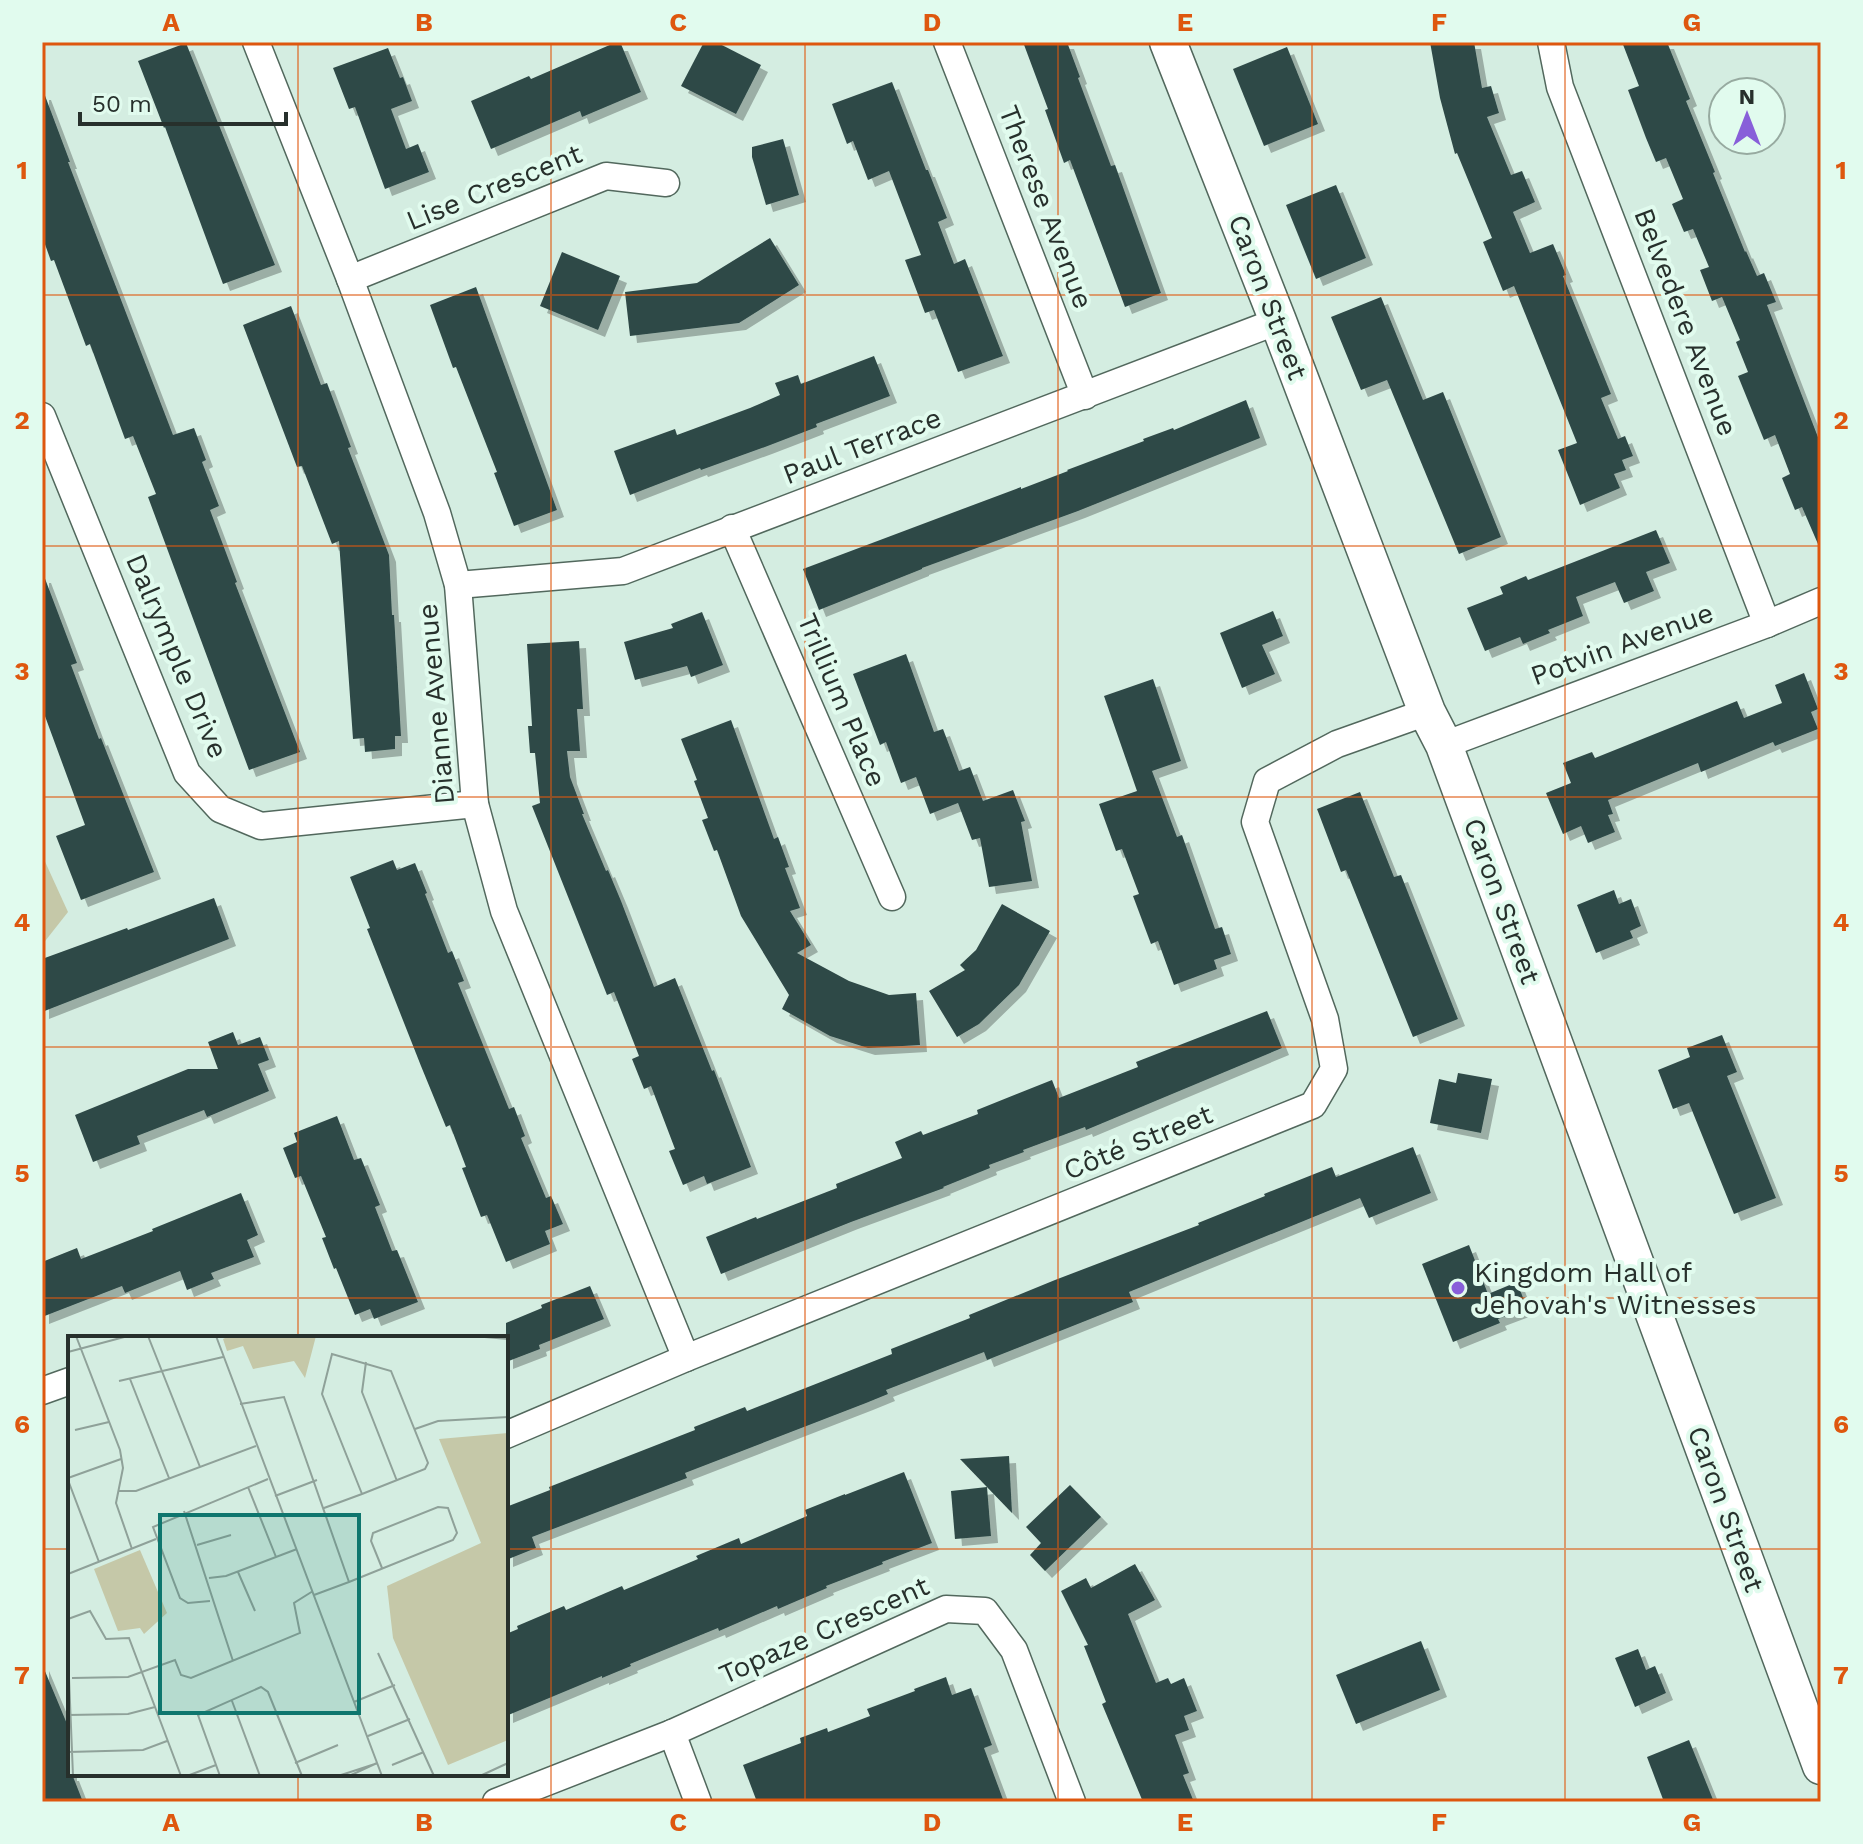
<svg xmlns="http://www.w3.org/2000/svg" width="1863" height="1844" viewBox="0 0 1863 1844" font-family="'Work Sans',sans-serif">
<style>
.green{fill:#c5c8a8}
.building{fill:#2f4947;filter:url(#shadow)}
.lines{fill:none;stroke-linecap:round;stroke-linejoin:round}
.street-casing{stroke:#52685d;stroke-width:29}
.secondary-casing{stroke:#52685d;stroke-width:39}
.street{stroke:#fff;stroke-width:26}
.secondary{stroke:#fff;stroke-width:36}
.grid{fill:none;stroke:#de570e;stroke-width:2;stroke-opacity:0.55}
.poi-dot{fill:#885fd9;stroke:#e1fbee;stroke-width:3}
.labels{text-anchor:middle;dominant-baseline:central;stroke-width:8;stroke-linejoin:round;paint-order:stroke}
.street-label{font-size:28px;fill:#27302c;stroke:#e1fbee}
.poi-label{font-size:28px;fill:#27302c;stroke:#e1fbee;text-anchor:start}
.inset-road{fill:none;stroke:#8fa199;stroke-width:2}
.view{fill:#0f766e;fill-opacity:0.15;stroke:#0f766e;stroke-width:4}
.inset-edge{fill:none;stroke:#27302c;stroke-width:4}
.neatline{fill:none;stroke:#de570e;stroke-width:3}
.grid-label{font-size:26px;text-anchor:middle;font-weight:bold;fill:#de570e}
</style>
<defs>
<filter id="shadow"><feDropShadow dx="7" dy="7" stdDeviation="0" flood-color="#0004"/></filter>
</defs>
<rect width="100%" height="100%" fill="#d4ede1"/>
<path class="green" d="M42,855L68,912L42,945Z"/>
<g class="building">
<path d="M704,42H716L761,65L736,114L681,86Z"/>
<path d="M1023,42H1067L1080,77L1078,78L1111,166L1115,165L1161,293L1125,307L1070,160L1064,163L1045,110L1048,109Z"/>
<path d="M1430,42H1474L1482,88L1491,86L1499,113L1487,117L1511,175L1522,171L1535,202L1513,212L1530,253L1553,244L1566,275L1563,276L1611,394L1601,398L1618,439L1625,436L1633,456L1622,460L1626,470L1614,474L1620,488L1580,505L1558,450L1577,443L1514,286L1503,291L1483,242L1492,238L1457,153L1455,154L1440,98Z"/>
<path d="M1622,42H1667L1690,99L1686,101L1715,172L1713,173L1745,252L1746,251L1757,276L1764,273L1776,302L1767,305L1821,445V551L1802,507L1795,510L1782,478L1790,474L1775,435L1764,440L1738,376L1748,372L1736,342L1740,340L1722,297L1712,301L1700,270L1709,267L1693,229L1684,232L1672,204L1683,199L1666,158L1656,162L1646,138L1628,90L1639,86Z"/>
<path d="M186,43L275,265L223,284L165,127L164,128L138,61Z"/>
<path d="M612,44H621L641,92L582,117L580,111L491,149L471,101L529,76L531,79Z"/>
<path d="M1287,47L1318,124L1264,146L1233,69Z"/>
<path d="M388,48L400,78L403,77L412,101L391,109L406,149L418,144L429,172L385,189L355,107L349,109L333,68Z"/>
<path d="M892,82L926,170H928L947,218L938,222L954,264L965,259L1003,356L958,372L934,310L925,313L905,260L921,255L889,171L868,180L853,141L847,144L832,104Z"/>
<path d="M42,93H44L70,162H68L173,435L194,428L206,460L202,462L219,506L210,510L237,582L235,583L300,752L249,770L148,497L156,494L133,436L125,439L90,344L86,346L54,260L51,261L42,236Z"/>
<path d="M783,139L799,195L766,205L752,157V147Z"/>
<path d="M1336,185L1366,258L1316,279L1286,205Z"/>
<path d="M770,238L799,285L739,323L630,336L625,292L697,283Z"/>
<path d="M562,252L620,276L598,330L540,306Z"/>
<path d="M476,287L557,510L514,526L494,473L497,472L456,367L453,368L430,305Z"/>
<path d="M1381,297L1423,400L1443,392L1501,537L1459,554L1387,380L1361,390L1331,317Z"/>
<path d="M291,306L321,385L327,383L351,447L348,448L389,555L392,615H394L401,736H395V749L365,752L364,738L353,739L339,541L332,544L302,466L297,467L243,325Z"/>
<path d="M874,356L890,396L816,424L817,427L765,447L701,470L700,468L630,495L614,451L675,429L677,435L750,408L780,395L775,383L798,375L801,384Z"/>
<path d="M1246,400L1260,438L1078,511L922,568V569L819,610L803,569L1021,487V489L1068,471L1067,470L1144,441L1143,439L1173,428L1174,430Z"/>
<path d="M1656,530L1670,563L1646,572L1654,591L1624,603L1615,582L1576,597L1583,616L1548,630L1550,633L1523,644L1520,637L1485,651L1467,608L1503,594L1500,587L1526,576L1528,580Z"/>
<path d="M42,576H44L77,663L71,665L99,739L101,738L154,872L81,900L56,836L85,825L42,708Z"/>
<path d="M1273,611L1283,636L1262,645L1275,674L1242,688L1220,633Z"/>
<path d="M702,612L723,665L691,677L687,666L635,680L624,642L673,628L671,624Z"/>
<path d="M579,641L583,709H577L580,751H567L570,777L584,814H582L606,871L608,870L621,901L654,987L675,978L712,1071L714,1070L751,1167L707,1184L704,1176L683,1185L669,1151L675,1149L651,1086L644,1089L632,1059L639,1056L614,992L607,995L532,806L540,803L535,753H530L528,726H532L527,644Z"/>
<path d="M906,654L934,732L943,729L959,771L970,767L983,801L1013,790L1025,821L1021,822L1032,881L989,887L980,838L972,840L958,803L930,814L916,777L901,783L886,742L880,745L853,674Z"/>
<path d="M1804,673L1818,709L1811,712L1818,729L1775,746L1773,742L1701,772L1698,763L1608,800L1613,814L1608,815L1615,832L1588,843L1581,826L1563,834L1546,793L1571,783L1563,763L1592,752L1595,758L1737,701L1744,718L1782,703L1775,685Z"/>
<path d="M1153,679L1181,761L1152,771L1177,837L1182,835L1215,929L1222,927L1231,954L1214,960L1217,969L1174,985L1158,941L1151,944L1133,896L1139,894L1122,849L1116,851L1099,804L1137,791L1104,696Z"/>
<path d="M731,720L774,839L778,837L789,867L785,868L800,908L790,911L811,945L797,953L849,981L889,995L916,993L920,1045L868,1048L830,1036L782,1009L789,995L741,916L717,850L714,851L702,820L708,818L694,781L697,780L681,739Z"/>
<path d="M1360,792L1394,877L1401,875L1458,1019L1413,1037L1346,870L1341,872L1317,809Z"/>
<path d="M393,860L397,870L415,863L427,893L425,894L448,953L452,951L464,981L458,983L509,1109L514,1107L525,1136L521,1138L546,1198L551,1196L563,1224L545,1231L550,1244L506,1262L487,1215L481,1217L462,1168L466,1167L450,1125L446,1127L421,1066L367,929L370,928L350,877Z"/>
<path d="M1614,890L1619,904L1631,899L1641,926L1630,931L1633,938L1596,953L1577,905Z"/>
<path d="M214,898L229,939L42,1012V959L127,928L128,930Z"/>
<path d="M1002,904L1050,931L1019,985L979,1024L957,1037L929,991L965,970L960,965L976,950Z"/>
<path d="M1267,1011L1282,1048L1086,1130L1085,1127L1023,1150L1024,1152L989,1165L990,1168L943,1187L944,1188L851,1222L721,1274L706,1237L756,1217L757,1219L837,1188L836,1184L902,1158L895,1142L921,1131L923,1135L978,1114L977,1110L1052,1080L1059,1098L1138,1067L1136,1062Z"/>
<path d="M233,1032L238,1045L260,1037L269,1060L258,1064L269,1091L207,1117L204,1110L137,1136L140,1144L93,1162L75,1115L188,1069H218L208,1042Z"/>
<path d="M1722,1035L1737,1072L1727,1076L1776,1198L1734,1214L1689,1103L1673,1109L1658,1070L1690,1057L1687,1048Z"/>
<path d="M1458,1073L1492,1079L1481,1133L1430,1123L1439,1079L1456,1083Z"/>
<path d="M337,1116L354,1160L361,1158L380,1205L375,1207L392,1251L397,1250L418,1302L374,1319L370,1309L355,1315L336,1268L334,1269L322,1238L326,1237L301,1176L295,1178L283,1148L297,1142L294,1133Z"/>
<path d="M1413,1147L1431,1193L1369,1218L1360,1198L1129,1292L1133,1302L987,1360L984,1352L886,1390L888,1394L866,1403L685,1473L687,1478L532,1537L536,1548L506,1560V1507L550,1490L549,1487L695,1430L694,1427L745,1407L747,1411L892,1354L891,1349L970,1318L969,1315L1055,1280L1199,1225L1198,1223L1265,1196L1264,1194L1332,1167L1336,1177Z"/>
<path d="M241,1193L258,1235L247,1240L254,1257L211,1273L214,1279L187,1290L180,1271L125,1293L122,1286L42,1317V1262L77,1248L81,1259L153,1231L152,1229Z"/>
<path d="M1469,1245L1488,1294L1517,1282L1527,1308L1498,1319L1500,1323L1453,1342L1422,1264Z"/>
<path d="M590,1286L604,1319L539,1345L540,1349L506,1362V1323L542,1308L541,1305Z"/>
<path d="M1009,1456L1012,1513L960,1459Z"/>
<path d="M904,1472L932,1543L882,1562L883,1564L826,1586L827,1588L778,1609L777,1606L719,1631L718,1628L630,1664L631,1666L602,1678V1676L506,1716V1634L518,1629L517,1626L564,1606L566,1610L622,1586L624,1590L698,1559L696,1556L739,1538L741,1544L807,1516L805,1510L845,1494V1495Z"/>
<path d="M1070,1485L1101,1517L1045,1571L1030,1555L1041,1543L1026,1527Z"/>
<path d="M987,1487L991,1536L955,1539L951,1491Z"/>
<path d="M1135,1564L1155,1600L1128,1614L1156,1683L1168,1678L1171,1684L1184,1678L1197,1711L1184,1716L1189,1730L1175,1735L1189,1773L1183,1775L1194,1802H1143L1102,1704L1106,1702L1084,1646L1088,1645L1061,1591L1086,1578L1091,1588Z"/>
<path d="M1421,1641L1440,1690L1356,1724L1336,1675Z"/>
<path d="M1638,1649L1646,1670L1655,1666L1666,1693L1635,1707L1615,1658Z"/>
<path d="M42,1664L70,1731V1774H72L83,1802H42Z"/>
<path d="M946,1677L952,1695L971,1688L992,1745L984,1748L1004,1802H757L743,1765L801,1743L800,1738L827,1728L828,1732L870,1716L867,1709L915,1691L914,1689Z"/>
<path d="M1689,1740L1714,1802H1664L1647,1757Z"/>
</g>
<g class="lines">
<g class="street-casing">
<g id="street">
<path d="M256,42L350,279L437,513L458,585L475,804L504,911L686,1358"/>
<path d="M947,42L1085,396"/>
<path d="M1551,42L1560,87L1767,624"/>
<path d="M350,279L606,176L666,183"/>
<path d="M42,416L187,773L220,809L261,826L475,804"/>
<path d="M732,528L892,897"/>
<path d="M458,585L623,571L1278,321"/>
<path d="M1444,745L1767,624L1821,601"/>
<path d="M42,1391L70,1381"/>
<path d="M506,1435L686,1358L1313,1105L1334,1069L1325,1019L1255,822L1267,781L1337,744L1427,712"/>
<path d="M672,1733L698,1802"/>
<path d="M496,1802L672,1733L946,1609L985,1611L1014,1650L1072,1802"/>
</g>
</g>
<g class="secondary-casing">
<path id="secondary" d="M1168,42L1278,321L1427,712L1444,745L1821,1766"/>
</g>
<use href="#street" class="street"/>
<use href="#secondary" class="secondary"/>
</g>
<path class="grid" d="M298,42V1338M551,42V1802M805,42V1802M1058,42V1802M1312,42V1802M1565,42V1802M42,295H1821M42,546H1821M42,797H1821M42,1047H1821M42,1298H1821M42,1549H70M506,1549H1821M298,1774V1802"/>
<circle class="poi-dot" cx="1458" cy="1288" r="8"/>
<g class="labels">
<g class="street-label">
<text transform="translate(494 187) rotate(-22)">Lise Crescent</text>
<text transform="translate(1046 207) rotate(69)">Therese Avenue</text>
<text transform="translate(1268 297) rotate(69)">Caron Street</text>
<text transform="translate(1686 322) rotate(69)">Belvedere Avenue</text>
<text transform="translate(862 446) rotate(-21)">Paul Terrace</text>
<text transform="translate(1622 644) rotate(-20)">Potvin Avenue</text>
<text transform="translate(177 656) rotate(67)">Dalrymple Drive</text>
<text transform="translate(842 700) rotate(67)">Trillium Place</text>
<text transform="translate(436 704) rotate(-95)">Dianne Avenue</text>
<text transform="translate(1502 901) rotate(70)">Caron Street</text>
<text transform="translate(1138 1142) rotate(-22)">Côté Street</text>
<text transform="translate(1726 1509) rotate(70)">Caron Street</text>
<text transform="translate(824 1630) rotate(-24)">Topaze Crescent</text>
</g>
<g class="poi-label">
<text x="1474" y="1272">Kingdom Hall of<tspan x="1474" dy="32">Jehovah's Witnesses</tspan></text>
</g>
</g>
<g transform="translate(68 1336)">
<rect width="440" height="440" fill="#d4ede1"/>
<path d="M161,0H248L237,42L226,25L185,33L175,10L159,15L155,3ZM440,97V404L380,429L325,302L319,250L413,207L371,103ZM72,214L99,277L76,298L72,292L50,295L26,233Z" fill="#c5c8a8"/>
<path class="inset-road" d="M8,0L52,114L55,132L48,167L64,213M80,0L132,131M148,0L314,440M405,0L440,3M0,16L60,0M298,26L294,56L329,145M62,43L101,142M51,45L155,21M172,68L216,61L281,246M347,93L370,85L440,81M7,94L41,86M0,142L53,123M0,144L31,226M180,151L208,221M50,155H68L188,110M207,160L249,144M256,172L294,158L357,133L360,127L323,35L264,18L254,58L294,158M116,175L165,325M129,209L163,199M170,236L187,275M0,238L88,203M141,242L158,240L229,213M246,259L281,246L385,204L389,197L380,172L370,171L305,197L303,205L314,232M142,265L120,267L112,262L85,191L200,143M0,283L22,275L38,303L61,302L113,440M0,317L5,440M310,317L366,440M4,342L60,341L107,324L113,339L123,342L232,297L226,267L245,255M164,365L192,440M286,366L327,349M0,379L60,378L87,371M300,400L342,383M0,416L75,414L99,405M227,427L270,409M324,429L356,416M119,440L148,429M152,440L130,379L193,351L200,356L234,440M270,440L310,427M281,440L309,427M412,440L440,427"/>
<path class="view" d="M92,179H291V377H92Z"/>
<rect width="440" height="440" class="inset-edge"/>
</g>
<rect width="1863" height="1844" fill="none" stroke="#e1fbee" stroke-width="88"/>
<g transform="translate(1747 116)"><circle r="38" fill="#e1fbee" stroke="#97aaa0" stroke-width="2"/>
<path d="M0-6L14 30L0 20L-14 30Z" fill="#885fd9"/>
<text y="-12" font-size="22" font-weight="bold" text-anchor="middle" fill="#27302c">N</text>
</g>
<path d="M80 112v12h206v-12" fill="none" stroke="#27302c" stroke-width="4"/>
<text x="92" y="112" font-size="24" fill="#27302c" stroke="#e1fbee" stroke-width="6" paint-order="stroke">50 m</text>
<rect x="44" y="44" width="1775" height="1756" class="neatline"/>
<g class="grid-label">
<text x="171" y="31">A</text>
<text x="424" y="31">B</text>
<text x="678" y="31">C</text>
<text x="932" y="31">D</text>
<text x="1185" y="31">E</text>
<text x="1439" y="31">F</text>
<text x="1692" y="31">G</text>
<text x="22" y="179">1</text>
<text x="1841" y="179">1</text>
<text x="22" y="429">2</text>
<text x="1841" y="429">2</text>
<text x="22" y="680">3</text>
<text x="1841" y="680">3</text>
<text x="22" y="931">4</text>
<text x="1841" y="931">4</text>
<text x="22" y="1182">5</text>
<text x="1841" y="1182">5</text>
<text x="22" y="1433">6</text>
<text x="1841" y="1433">6</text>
<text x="22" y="1684">7</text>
<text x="1841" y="1684">7</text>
<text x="171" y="1831">A</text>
<text x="424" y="1831">B</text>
<text x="678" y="1831">C</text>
<text x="932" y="1831">D</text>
<text x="1185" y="1831">E</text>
<text x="1439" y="1831">F</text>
<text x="1692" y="1831">G</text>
</g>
</svg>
